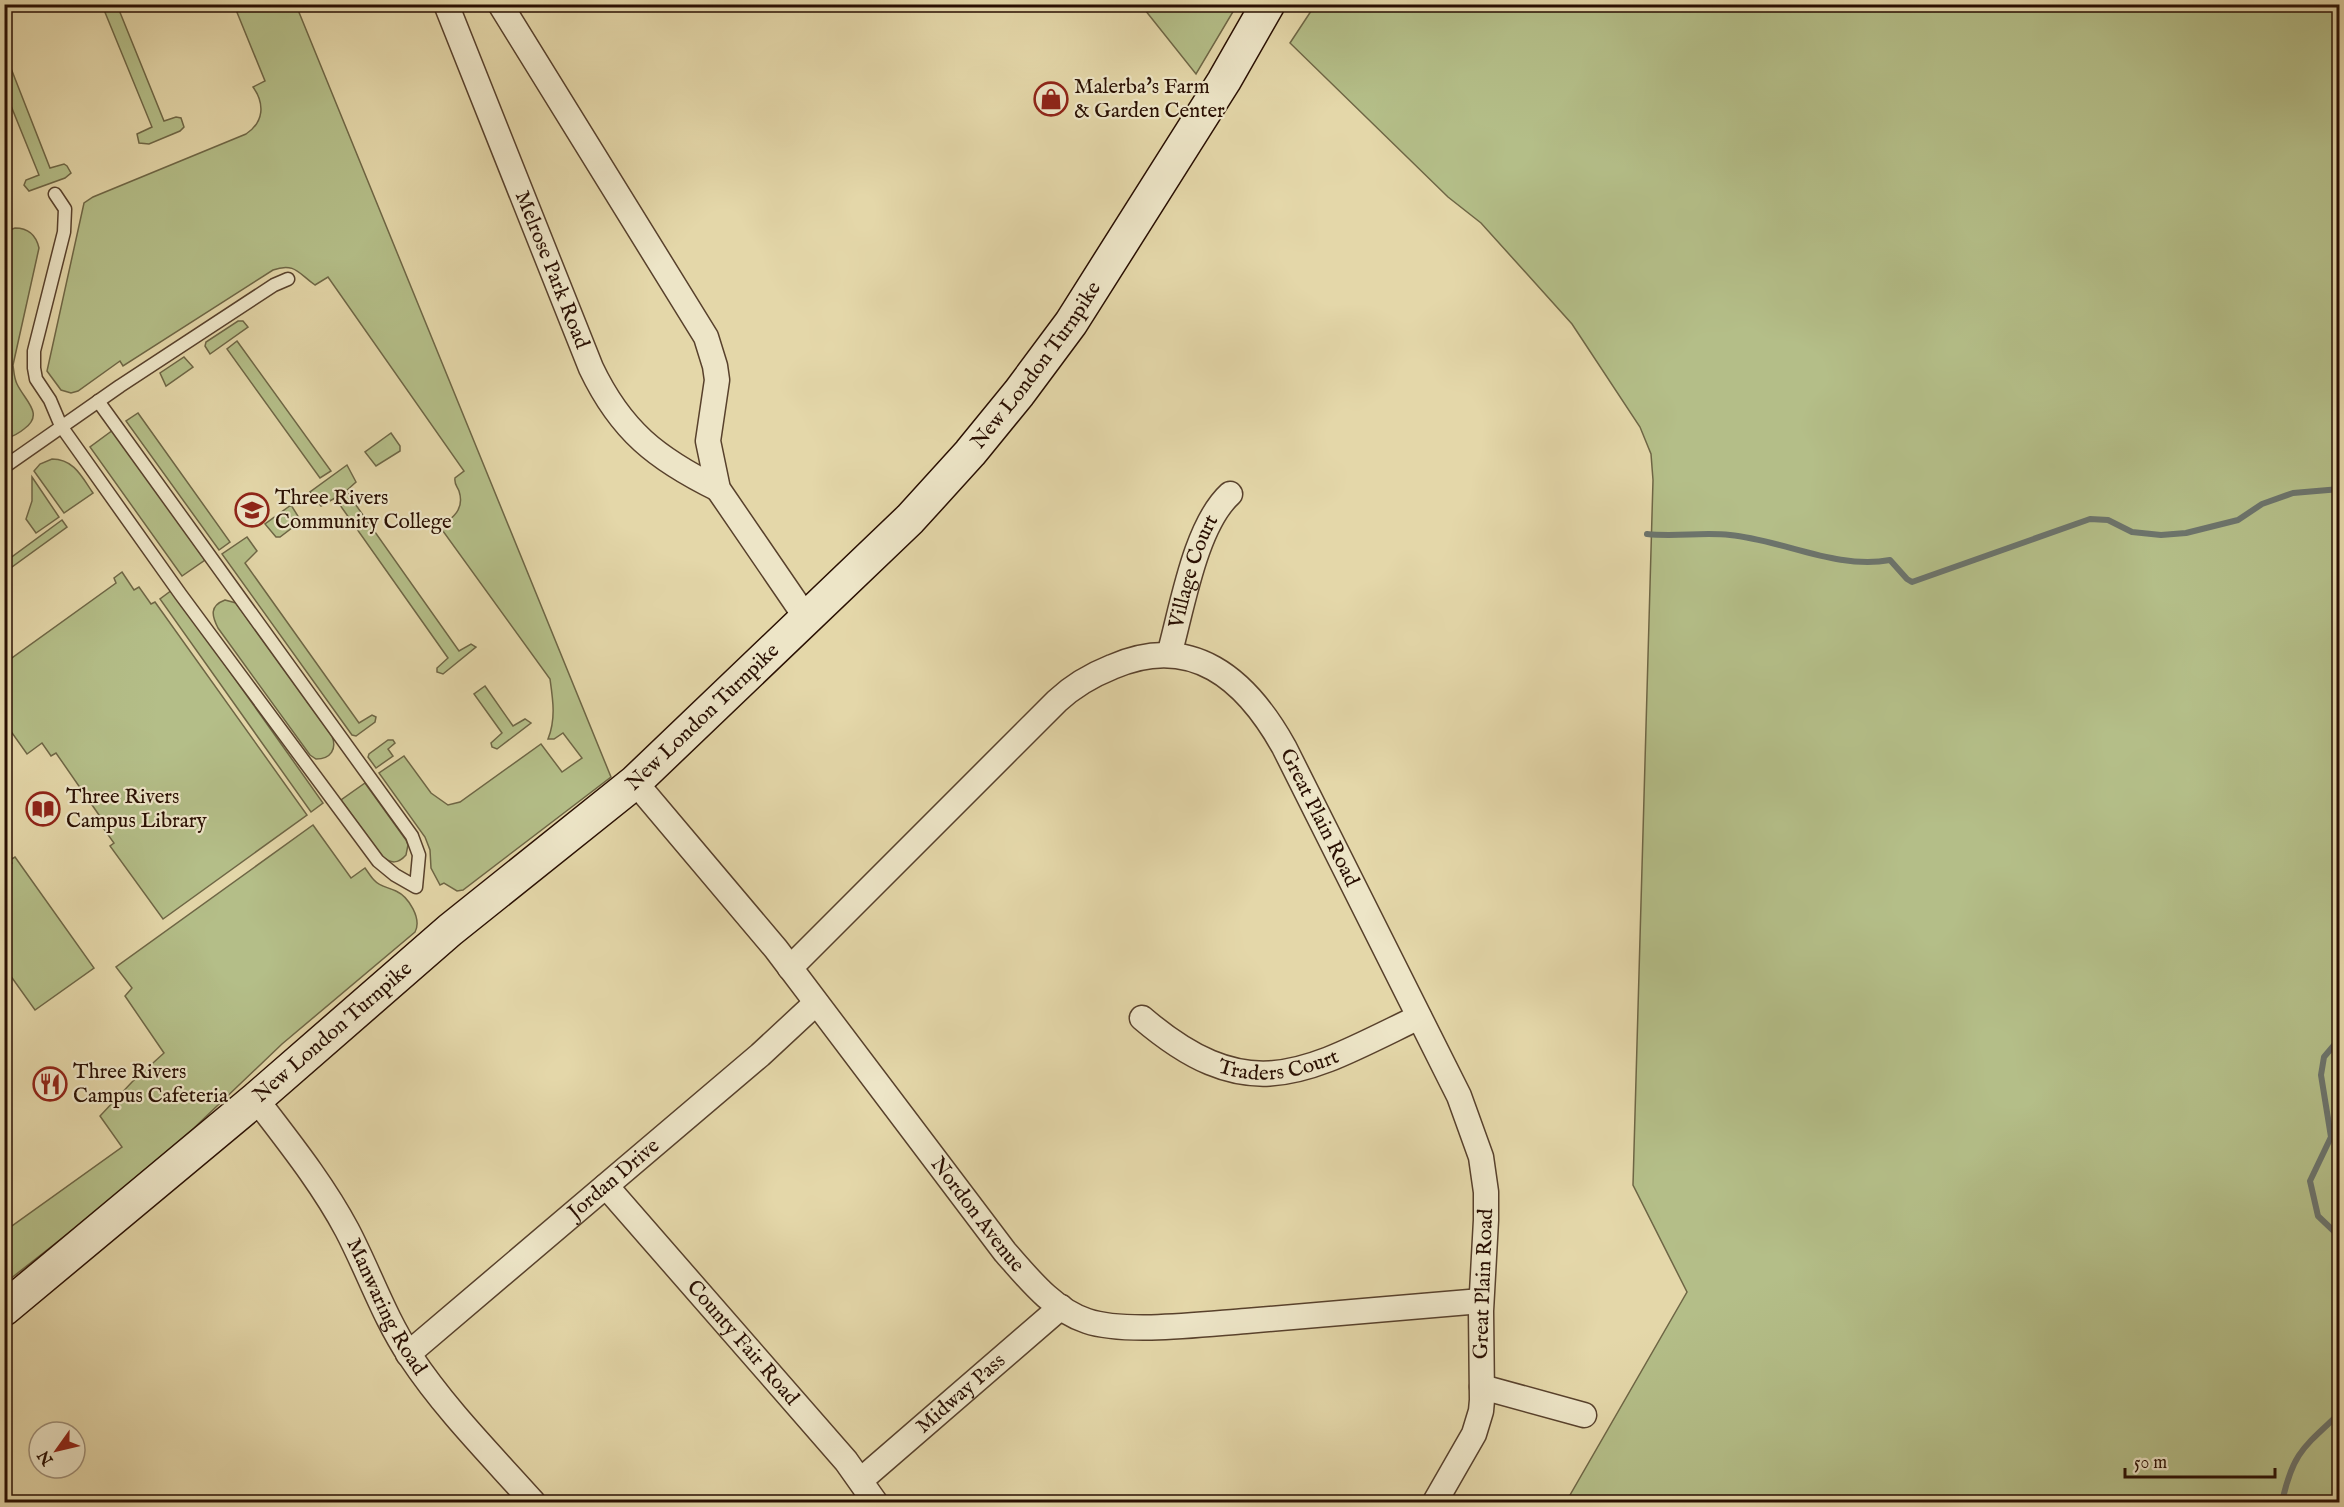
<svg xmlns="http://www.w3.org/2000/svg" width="2344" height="1507" viewBox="0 0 2344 1507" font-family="'IM FELL English',serif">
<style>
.green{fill:#b4be88;stroke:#6e6645;stroke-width:1.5}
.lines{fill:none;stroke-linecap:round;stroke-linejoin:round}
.stream{stroke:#6c746c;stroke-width:6}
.service-casing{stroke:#58412c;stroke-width:15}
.minor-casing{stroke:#58412c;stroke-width:27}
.secondary-casing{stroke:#290f02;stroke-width:36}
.service{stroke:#ede5c7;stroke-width:12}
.minor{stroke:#ede5c7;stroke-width:24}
.secondary{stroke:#ede5c7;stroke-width:33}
.labels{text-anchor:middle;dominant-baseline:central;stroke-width:4.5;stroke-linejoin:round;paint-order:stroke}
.poi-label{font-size:21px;fill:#290f02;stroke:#ede5c7;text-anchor:start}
.street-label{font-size:21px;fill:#290f02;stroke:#ede5c7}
</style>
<rect width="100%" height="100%" fill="#e4d7a9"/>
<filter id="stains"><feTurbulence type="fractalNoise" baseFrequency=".00333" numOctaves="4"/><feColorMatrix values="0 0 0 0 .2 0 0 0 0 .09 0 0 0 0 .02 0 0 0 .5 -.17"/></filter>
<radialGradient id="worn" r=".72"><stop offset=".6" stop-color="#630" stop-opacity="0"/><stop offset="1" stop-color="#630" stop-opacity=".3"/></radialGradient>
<g class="green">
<path d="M102,5H117L164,121L176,117L181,118L184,127L180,131L149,144L139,143L137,134L152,127Z"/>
<path d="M234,5H296L611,777L463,890L457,891L444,883L440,885L431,868L430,850L425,837L379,773L404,756L431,793L448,805L460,802L541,744L562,772L582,758L563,733L554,739H548C556,719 553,700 550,679L440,527C453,518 465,509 459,491C457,486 454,484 455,478L464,471L328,277L315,285C299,274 295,262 273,270L123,366L120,361L78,391L71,393L61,390L47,371L84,203L93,197L246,134C264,122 265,104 253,87L265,81Z"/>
<path d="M1141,5H1237L1196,74Z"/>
<path d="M1315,5H2339V1502H1566L1687,1292L1633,1185L1653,480L1651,454L1640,427L1572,324L1481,223L1448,197L1290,43Z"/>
<path d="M5,53L50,168L64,164L67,166L71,173L65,178L29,191L24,185L26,180L39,175L5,91Z"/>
<path d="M15,228C28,228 36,235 39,248L13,365C14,372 14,378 17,384C25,401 45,414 24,429C18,434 14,436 7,438L4,437V232Z"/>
<path d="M238,321H243L248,327L210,354L205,346L206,342Z"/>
<path d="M237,341L331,471L320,478L227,349Z"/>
<path d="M184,357L193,367L166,386L160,373Z"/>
<path d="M138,413L230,542L219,550L126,421Z"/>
<path d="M113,430L205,560L182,576L90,447Z"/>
<path d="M391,433L400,446V451L376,466L365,452Z"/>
<path d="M52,459C74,459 82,477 93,493L64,513L34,471L40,464Z"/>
<path d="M347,465L356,482L346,491L459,651L471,644L476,647L443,674L437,672V668L448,658L335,498L321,506L310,492Z"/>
<path d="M32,477L59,517L36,533L26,519L32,501Z"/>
<path d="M291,505L301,521L280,537H276L265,524Z"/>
<path d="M62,520L67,527L5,572V562Z"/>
<path d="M247,537L257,551L245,563L359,723L372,715L376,717L375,722L356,736L352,735L222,554Z"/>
<path d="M122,572L134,590L139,587L151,604L155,602L307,815L163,919L110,846L114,843L96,818L99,815L56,753L51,756L42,743L27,754L5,723V663L116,583L114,578Z"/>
<path d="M172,590L323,803L311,812L160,599Z"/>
<path d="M225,600L236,603L332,736C337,749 331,759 316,759L310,755L218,628C212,616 209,606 225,600Z"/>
<path d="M485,686L513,726L525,719L531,723L497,749L492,747L491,743L502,733L474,694Z"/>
<path d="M388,740H393L395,743L388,749L393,756L376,768L368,757L369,754Z"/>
<path d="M365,783L406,840L408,845L406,855C398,864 391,864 382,856L341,800Z"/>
<path d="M313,825L351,878L365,868C368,872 371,877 374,880C380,887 388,887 396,891C409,897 422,919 415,932L282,1044L194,1128L93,1214L5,1283V1231L122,1147L100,1116L132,1082L164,1053L125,996L132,988L116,967Z"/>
<path d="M15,857L94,968L35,1010L5,968V869L12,863L10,860Z"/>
</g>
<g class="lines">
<g class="stream">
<path d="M1647,534C1675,537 1703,532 1730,535C1783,540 1837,570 1890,560L1907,579L1912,582L2090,519L2108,520L2132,532L2161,535L2186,533L2238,520L2262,504L2293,493L2340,489"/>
<path d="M2340,1043L2335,1044L2324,1057L2321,1075L2331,1137L2310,1181L2318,1216L2340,1237"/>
<path d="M2282,1502C2293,1452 2304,1447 2340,1413"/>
</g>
<g class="service-casing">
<g id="service">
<path d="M55,194L65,209L64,232L34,351V368L36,379L50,400L61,426L181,595L378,861L395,875L416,887L419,855L412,836L98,401"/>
<path d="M4,467L120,386L274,285L288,279"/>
</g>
</g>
<g class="minor-casing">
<g id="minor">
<path id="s1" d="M446,4L591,368C621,431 657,459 718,489"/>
<path d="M500,4L706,337L715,366L717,380L708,441L718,489L807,619"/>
<path id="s2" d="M1169,655C1182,609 1195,526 1230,494"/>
<path id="s3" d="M635,782L776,949L1005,1252C1028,1278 1053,1310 1087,1321C1125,1334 1205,1324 1246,1321C1324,1314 1403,1308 1481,1301"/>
<path id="s4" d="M790,968L1057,701C1073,686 1092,675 1112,667C1192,632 1246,679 1284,747L1459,1096L1481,1157L1486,1192V1220L1481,1311L1482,1400L1481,1411L1474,1434L1435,1502"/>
<path id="s5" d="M1142,1018C1251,1111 1307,1071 1419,1017"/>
<path id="s6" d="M256,1099C288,1141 322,1183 347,1230C369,1272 384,1317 410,1356C445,1409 491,1455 533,1502"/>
<path id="s7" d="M606,1186L846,1461L875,1502"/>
<path id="s8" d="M408,1354L760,1055L816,1003"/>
<path d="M1482,1387L1584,1415"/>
<path id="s9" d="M861,1480L1061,1307"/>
</g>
</g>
<g class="secondary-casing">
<g id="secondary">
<path id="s10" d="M4,1309L256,1099L450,930L635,782L910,519L970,453L1019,393L1071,323L1224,81L1268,4"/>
</g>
</g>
<use href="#service" class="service"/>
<use href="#minor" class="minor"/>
<use href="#secondary" class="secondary"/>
</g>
<defs>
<g id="shop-ring" transform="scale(1.725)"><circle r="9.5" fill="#ede5c7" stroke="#8f2418" stroke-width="1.5"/><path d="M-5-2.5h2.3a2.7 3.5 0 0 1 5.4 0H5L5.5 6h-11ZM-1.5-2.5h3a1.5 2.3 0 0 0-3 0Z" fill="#8f2418"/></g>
<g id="university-ring" transform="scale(1.725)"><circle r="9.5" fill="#ede5c7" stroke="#8f2418" stroke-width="1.5"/><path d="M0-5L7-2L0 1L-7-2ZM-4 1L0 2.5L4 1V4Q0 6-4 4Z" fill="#8f2418"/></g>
<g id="library-ring" transform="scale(1.725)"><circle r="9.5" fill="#ede5c7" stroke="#8f2418" stroke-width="1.5"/><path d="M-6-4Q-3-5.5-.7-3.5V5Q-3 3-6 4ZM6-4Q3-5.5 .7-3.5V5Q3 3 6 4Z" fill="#8f2418"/></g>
<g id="restaurant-ring" transform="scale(1.725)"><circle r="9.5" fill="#ede5c7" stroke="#8f2418" stroke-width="1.5"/><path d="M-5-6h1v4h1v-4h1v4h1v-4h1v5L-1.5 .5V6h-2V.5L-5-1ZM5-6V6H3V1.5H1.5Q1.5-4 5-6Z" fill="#8f2418"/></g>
</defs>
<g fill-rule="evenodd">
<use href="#shop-ring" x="1051" y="99"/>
<use href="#university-ring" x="252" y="510"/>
<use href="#library-ring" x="43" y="809"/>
<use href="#restaurant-ring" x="50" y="1084"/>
</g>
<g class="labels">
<g class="poi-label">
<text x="1074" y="87">Malerba's Farm<tspan x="1074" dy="24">&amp; Garden Center</tspan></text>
<text x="275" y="498">Three Rivers<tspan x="275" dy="24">Community College</tspan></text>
<text x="66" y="797">Three Rivers<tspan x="66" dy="24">Campus Library</tspan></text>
<text x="73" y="1072">Three Rivers<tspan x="73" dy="24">Campus Cafeteria</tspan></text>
</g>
<g class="street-label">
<text stroke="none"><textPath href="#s1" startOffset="286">Melrose Park Road</textPath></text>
<text stroke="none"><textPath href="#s10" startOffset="1402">New London Turnpike</textPath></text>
<text stroke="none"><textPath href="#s2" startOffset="87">Village Court</textPath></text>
<text stroke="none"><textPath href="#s10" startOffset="916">New London Turnpike</textPath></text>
<text stroke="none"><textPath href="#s4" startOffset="734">Great Plain Road</textPath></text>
<text stroke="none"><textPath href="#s10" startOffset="430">New London Turnpike</textPath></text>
<text stroke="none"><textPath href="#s5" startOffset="152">Traders Court</textPath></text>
<text stroke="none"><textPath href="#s8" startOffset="270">Jordan Drive</textPath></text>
<text stroke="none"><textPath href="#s3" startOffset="552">Nordon Avenue</textPath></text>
<text transform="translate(1484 1284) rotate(-88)">Great Plain Road</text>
<text stroke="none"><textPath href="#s6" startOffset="246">Manwaring Road</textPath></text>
<text stroke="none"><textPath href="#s7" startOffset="208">County Fair Road</textPath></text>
<text stroke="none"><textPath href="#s9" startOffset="132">Midway Pass</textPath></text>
</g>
</g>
<rect width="2344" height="1507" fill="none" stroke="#e4d7a9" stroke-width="24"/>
<rect x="6" y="6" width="2332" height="1495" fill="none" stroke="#290f02" stroke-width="3"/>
<rect x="12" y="12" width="2320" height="1483" fill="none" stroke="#290f02" stroke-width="1.5"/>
<g transform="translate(57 1450) rotate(236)"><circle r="28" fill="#ede5c7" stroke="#9f8f78" stroke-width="1.5"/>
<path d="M0-4.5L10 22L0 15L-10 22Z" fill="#8f2418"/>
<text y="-9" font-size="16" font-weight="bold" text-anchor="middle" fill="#290f02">N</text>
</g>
<path d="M2125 1468v9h150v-9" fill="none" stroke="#290f02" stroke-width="3"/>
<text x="2134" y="1468" font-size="18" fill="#290f02" stroke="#ede5c7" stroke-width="4.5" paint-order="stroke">50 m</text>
<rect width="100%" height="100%" filter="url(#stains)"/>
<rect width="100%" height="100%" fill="url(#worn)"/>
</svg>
